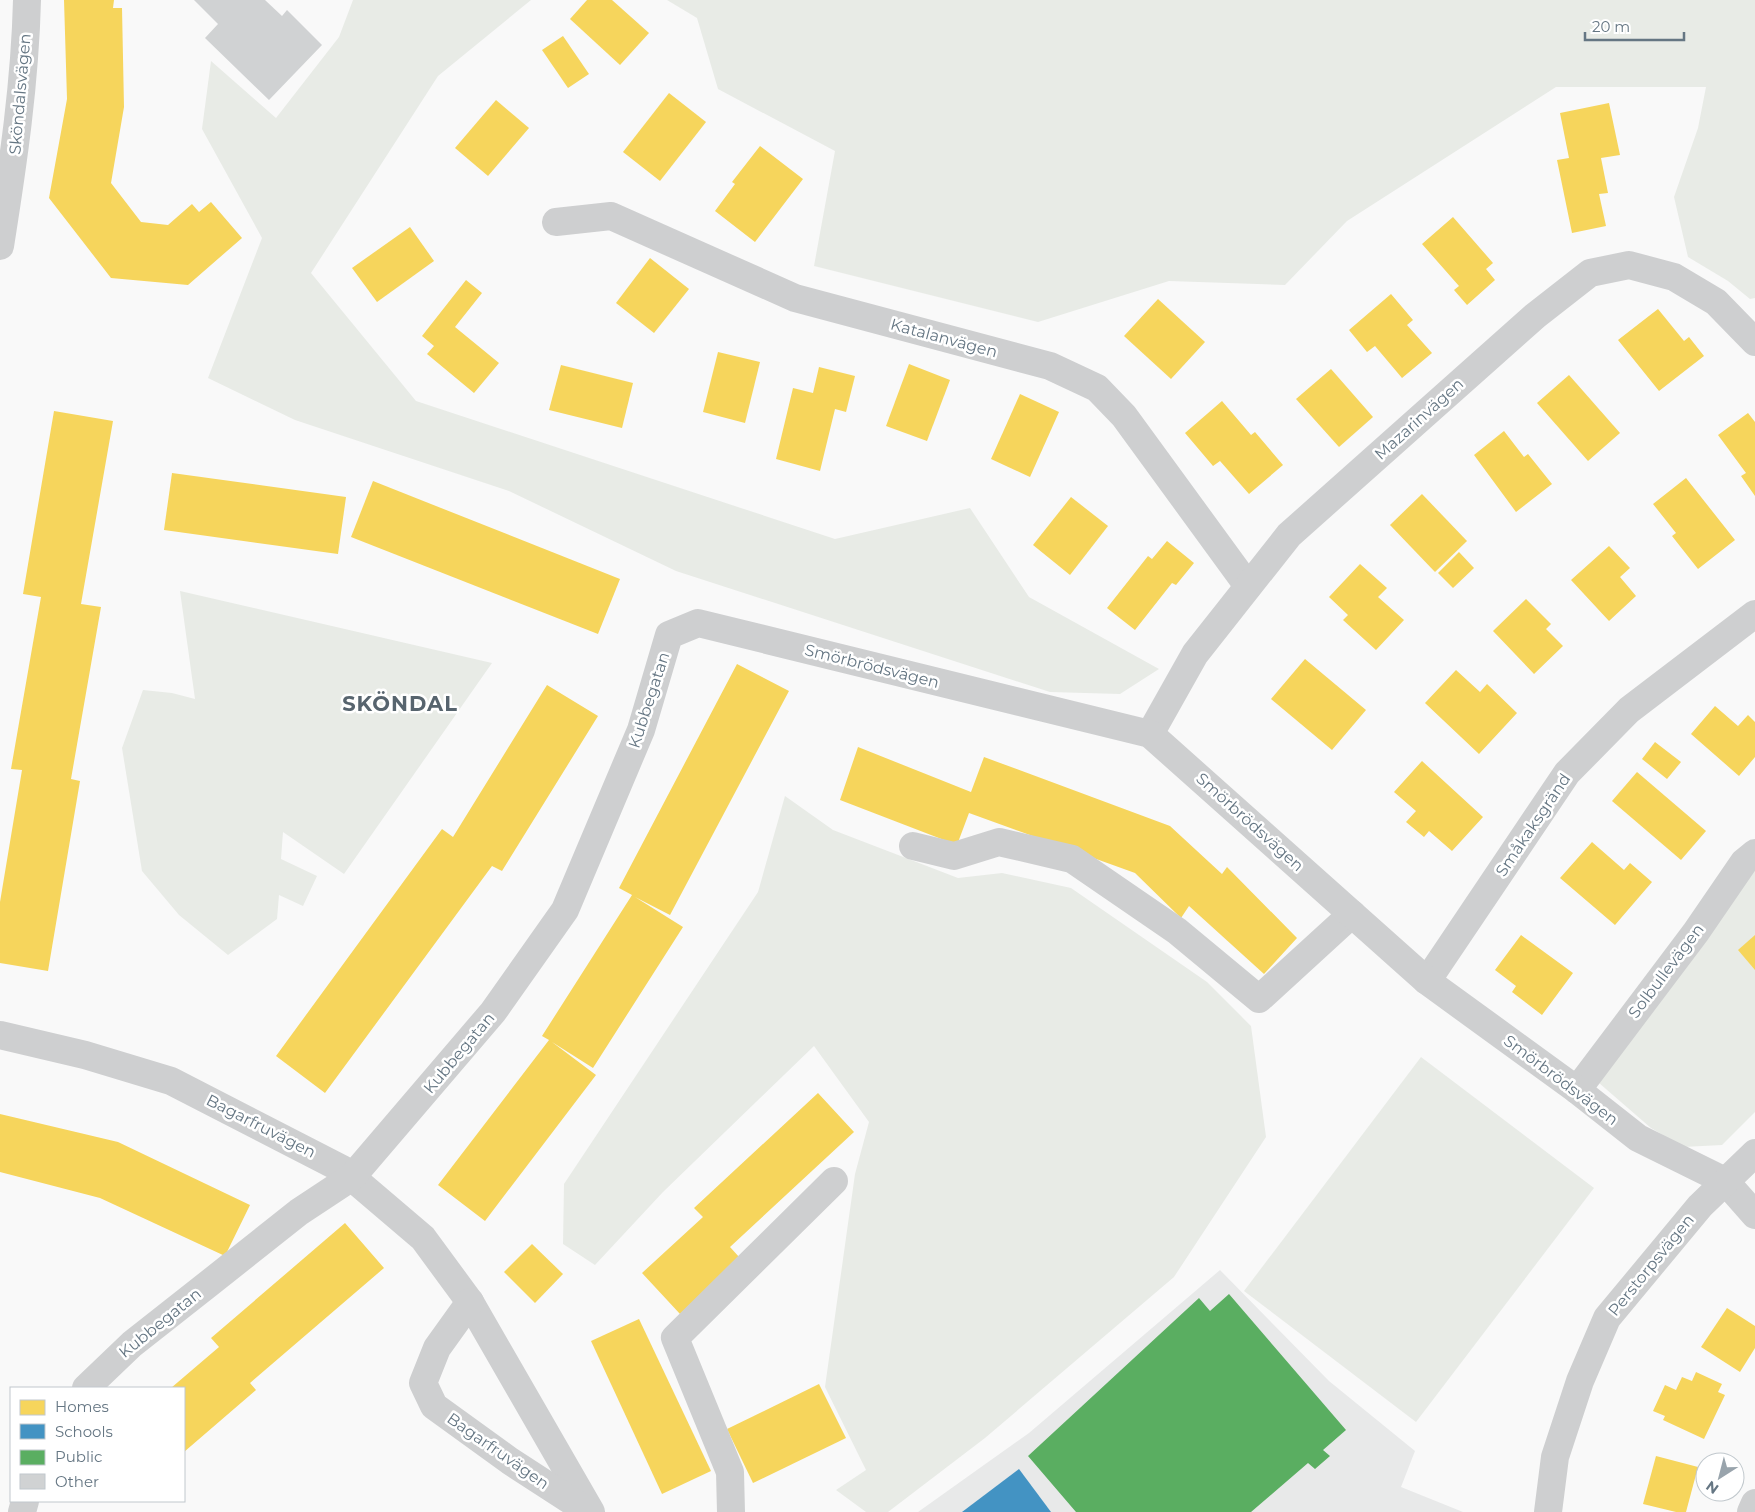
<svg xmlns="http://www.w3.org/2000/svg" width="1755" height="1512" viewBox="0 0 1755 1512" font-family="Montserrat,sans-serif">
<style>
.built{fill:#e8e9e9}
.green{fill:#e8ebe6}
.homes{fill:#f6d55c}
.schools{fill:#4393c3}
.public{fill:#5aae61}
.building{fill:#d0d2d3}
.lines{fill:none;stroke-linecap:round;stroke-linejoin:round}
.minor{stroke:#cecfd0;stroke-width:28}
.labels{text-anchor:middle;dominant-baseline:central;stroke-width:5;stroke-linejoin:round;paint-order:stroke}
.street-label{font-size:16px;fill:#657683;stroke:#fff}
.district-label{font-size:21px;font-weight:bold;letter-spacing:1px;fill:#57646e;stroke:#fff}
</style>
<rect width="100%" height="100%" fill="#f9f9f9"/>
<path class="built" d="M1220,1270L1329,1381L1415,1451L1401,1487L1463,1512H918L1029,1433Z"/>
<g class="green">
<path d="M353,0H531L438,76L311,273L416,401L835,539L970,508L1029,597L1159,669L1120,694L1050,692L676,571L509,491L295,420L208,378L262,238L202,129L211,61L276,118L339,37Z"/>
<path d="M667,0H1755V298L1750,299L1728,281L1688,257L1674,197L1698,128L1706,87H1556L1347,221L1285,285L1169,281L1038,322L814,266L835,151L718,89L697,18Z"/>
<path d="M180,591L492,663L344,874L283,832L281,859L317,876L303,906L279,895L277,919L228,955L179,915L142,871L122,748L143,690L172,693L195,699Z"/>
<path d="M785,796L833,830L958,878L1002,873L1071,888L1207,982L1251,1026L1266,1137L1174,1277L985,1438L888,1512H866L836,1490L866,1470L825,1387L855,1174L869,1122L814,1046L663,1192L595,1265L563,1244L564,1184L758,892Z"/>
<path d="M1755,859V1112L1722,1145L1683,1147L1651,1128L1591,1076Z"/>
<path d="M1421,1057L1594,1188L1416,1422L1244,1291Z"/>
</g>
<g class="homes">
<path d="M64,0H114L113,8H122L124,107L111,183L141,222L168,225L192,204L199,212L211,202L242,238L188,285L111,278L49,198L67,99Z"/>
<path d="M587,0H612L649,33L620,65L570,19Z"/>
<path d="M563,36L589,74L568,88L542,50Z"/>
<path d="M669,93L706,122L660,181L623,152Z"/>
<path d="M496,100L529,128L488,176L455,148Z"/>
<path d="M1609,103L1620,155L1601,158L1608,193L1599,194L1606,226L1572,233L1557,160L1569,158L1560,113Z"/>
<path d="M760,146L803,179L755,242L715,211L735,184L732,182Z"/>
<path d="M1453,217L1493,263L1486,269L1495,280L1467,305L1454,290L1459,286L1422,244Z"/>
<path d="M410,227L434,261L377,302L352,268Z"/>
<path d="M650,258L689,289L654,333L616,303Z"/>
<path d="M466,280L482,293L455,327L499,363L474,393L427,354L434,346L422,336Z"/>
<path d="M1391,294L1413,320L1407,325L1432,353L1402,378L1375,346L1367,352L1349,330Z"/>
<path d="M1158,299L1205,342L1171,379L1124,336Z"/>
<path d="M1658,309L1684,341L1689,337L1704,356L1659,391L1618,340Z"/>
<path d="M718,352L760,362L745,423L703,412Z"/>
<path d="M909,364L950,380L927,441L886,426Z"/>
<path d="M561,365L633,383L622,428L549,410Z"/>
<path d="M819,367L855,376L846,412L835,409L820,471L776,459L793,388L813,393Z"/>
<path d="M1331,369L1373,417L1339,447L1296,399Z"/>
<path d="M1569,375L1620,433L1588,461L1537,403Z"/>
<path d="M1020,394L1059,412L1030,477L991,459Z"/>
<path d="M1222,401L1251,435L1255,432L1283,465L1249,494L1220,461L1213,466L1185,433Z"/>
<path d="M54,411L113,421L81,604L101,607L71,779L80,781L48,971L0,963V902L22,770L11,769L41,597L23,594Z"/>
<path d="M1748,413L1755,422V496L1741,476L1746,473L1718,435Z"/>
<path d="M1504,431L1524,457L1528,454L1552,484L1516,512L1474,455Z"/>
<path d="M172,473L346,497L338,554L164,530Z"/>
<path d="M1686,478L1735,540L1698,569L1672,536L1676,533L1653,504Z"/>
<path d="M373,481L620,579L598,634L351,537Z"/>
<path d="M1422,494L1467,541L1435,572L1390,525Z"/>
<path d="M1071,497L1108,526L1070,575L1033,545Z"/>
<path d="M1167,541L1194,563L1176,585L1172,583L1135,630L1107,608L1148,556L1152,559Z"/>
<path d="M1609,546L1630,568L1620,577L1636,596L1609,621L1571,580Z"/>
<path d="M1459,552L1474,568L1453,588L1438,573Z"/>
<path d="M1360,564L1387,588L1378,597L1404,620L1376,650L1343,620L1348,615L1329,597Z"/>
<path d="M1526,599L1551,624L1546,629L1563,646L1534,674L1493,631Z"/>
<path d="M1305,659L1366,710L1332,750L1271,699Z"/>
<path d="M737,664L789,691L670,915L635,897L683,927L593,1068L552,1042L596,1075L485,1221L438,1185L549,1040L542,1036L632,895L619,888Z"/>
<path d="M1456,670L1480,692L1487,684L1517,713L1479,754L1425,703Z"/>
<path d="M547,685L598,716L502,871L492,866L325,1093L276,1056L442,829L453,837Z"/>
<path d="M1715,706L1738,726L1748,715L1755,722V757L1739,776L1691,734Z"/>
<path d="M1655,742L1681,762L1667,779L1642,759Z"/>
<path d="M858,747L971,792L984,757L1170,826L1222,874L1227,867L1297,938L1264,974L1189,906L1181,918L1135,873L969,813L957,845L840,800Z"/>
<path d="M1422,761L1483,817L1452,851L1429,831L1424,837L1406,822L1416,811L1394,792Z"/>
<path d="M1637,772L1706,831L1681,860L1612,801Z"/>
<path d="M1592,842L1624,870L1630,863L1652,882L1615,925L1560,878Z"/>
<path d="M1521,935L1573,973L1542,1015L1512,992L1516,986L1495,970Z"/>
<path d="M1755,935V970L1738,950Z"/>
<path d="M818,1093L854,1132L730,1247L740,1258L680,1314L642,1273L703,1217L694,1208Z"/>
<path d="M0,1114L118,1142L250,1205L225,1256L100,1198L0,1172Z"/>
<path d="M345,1223L384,1268L250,1383L256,1390L184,1452V1388H171L219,1347L211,1338Z"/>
<path d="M532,1244L563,1274L535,1303L504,1272Z"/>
<path d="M1727,1308L1755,1326V1348L1740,1372L1701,1347Z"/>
<path d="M639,1319L711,1471L662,1494L591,1341Z"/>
<path d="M1696,1372L1722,1384L1718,1392L1725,1395L1704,1439L1663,1420L1665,1416L1653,1411L1665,1385L1676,1390L1682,1377L1692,1381Z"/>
<path d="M819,1384L846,1438L753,1483L727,1429Z"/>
<path d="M1656,1456L1698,1467L1686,1512H1676L1643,1504Z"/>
</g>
<path class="schools" d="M1019,1469L1051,1512H962Z"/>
<path class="public" d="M1229,1294L1346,1430L1323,1450L1330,1456L1315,1469L1308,1463L1251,1512H1076L1028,1456L1199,1298L1210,1311Z"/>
<path class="building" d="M194,0H265L282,16L287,10L322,45L269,100L205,38L218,24Z"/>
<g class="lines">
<g class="minor">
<path d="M556,222L611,216L795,298L1050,366L1097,388L1124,416L1248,586"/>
<path d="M0,246C13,164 25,83 27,0"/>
<path d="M1150,734L1195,654L1289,535L1535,316L1590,273L1629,265L1674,277L1716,302L1755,342"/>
<path d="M913,846L954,856L999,842L1072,859L1177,931L1259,999L1352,914"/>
<path d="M1427,981L1567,773L1629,710L1755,614"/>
<path d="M0,1035L85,1055L171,1081L342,1169L423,1238L470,1302L591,1512"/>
<path d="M1577,1090L1696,932L1744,862L1755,853"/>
<path d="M470,1302L437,1348L423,1383L434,1406L510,1461L587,1511"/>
<path d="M86,1388L132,1344L212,1281L299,1212L352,1177L493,1012L565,910L641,730L669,635L698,623L1150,734L1427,981L1577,1090L1638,1138L1725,1181L1755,1215"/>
<path d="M22,1512L25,1501"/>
<path d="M731,1512L730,1472L675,1338L834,1181"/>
<path d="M1548,1512L1555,1457L1580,1381L1607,1318L1700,1206L1755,1153"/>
<path d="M1751,1512L1755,1503"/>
</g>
</g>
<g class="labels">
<g class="street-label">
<text transform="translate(20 94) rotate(-85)">Sköndalsvägen</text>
<text transform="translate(944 338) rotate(15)">Katalanvägen</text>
<text transform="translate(1419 419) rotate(-42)">Mazarinvägen</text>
<text transform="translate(872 666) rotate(14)">Smörbrödsvägen</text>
<text transform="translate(649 700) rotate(-72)">Kubbegatan</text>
<text transform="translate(1250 822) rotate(42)">Smörbrödsvägen</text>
<text transform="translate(1533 825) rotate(-56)">Småkaksgränd</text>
<text transform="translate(1666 971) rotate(-53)">Solbullevägen</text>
<text transform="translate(459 1053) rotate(-50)">Kubbegatan</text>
<text transform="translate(1561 1080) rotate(37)">Smörbrödsvägen</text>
<text transform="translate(261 1126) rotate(27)">Bagarfruvägen</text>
<text transform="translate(1651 1265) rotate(-51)">Perstorpsvägen</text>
<text transform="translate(160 1323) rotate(-39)">Kubbegatan</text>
<text transform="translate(498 1451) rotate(35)">Bagarfruvägen</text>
</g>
<g class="district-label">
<text x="400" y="703">SKÖNDAL</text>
</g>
</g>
<rect x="10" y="1387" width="175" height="115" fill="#ffffff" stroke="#c1c8cd"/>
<rect x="20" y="1400" width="25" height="15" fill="#f6d55c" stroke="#c1c8cd"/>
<text x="55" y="1412" font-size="15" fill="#657683">Homes</text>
<rect x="20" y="1424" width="25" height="15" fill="#4393c3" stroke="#c1c8cd"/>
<text x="55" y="1437" font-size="15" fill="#657683">Schools</text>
<rect x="20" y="1450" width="25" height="15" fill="#5aae61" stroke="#c1c8cd"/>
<text x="55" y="1462" font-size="15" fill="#657683">Public</text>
<rect x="20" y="1474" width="25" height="15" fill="#d0d2d3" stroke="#c1c8cd"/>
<text x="55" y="1487" font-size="15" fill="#657683">Other</text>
<g transform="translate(1720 1477) rotate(216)"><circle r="24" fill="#ffffff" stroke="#c1c8cd"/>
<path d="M0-4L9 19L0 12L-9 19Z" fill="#99a4ac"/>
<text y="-8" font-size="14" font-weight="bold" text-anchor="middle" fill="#657683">N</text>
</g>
<path d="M1585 32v8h99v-8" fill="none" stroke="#657683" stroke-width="2.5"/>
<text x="1592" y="32" font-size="15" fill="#657683" stroke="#ffffff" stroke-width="4" paint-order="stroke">20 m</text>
</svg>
